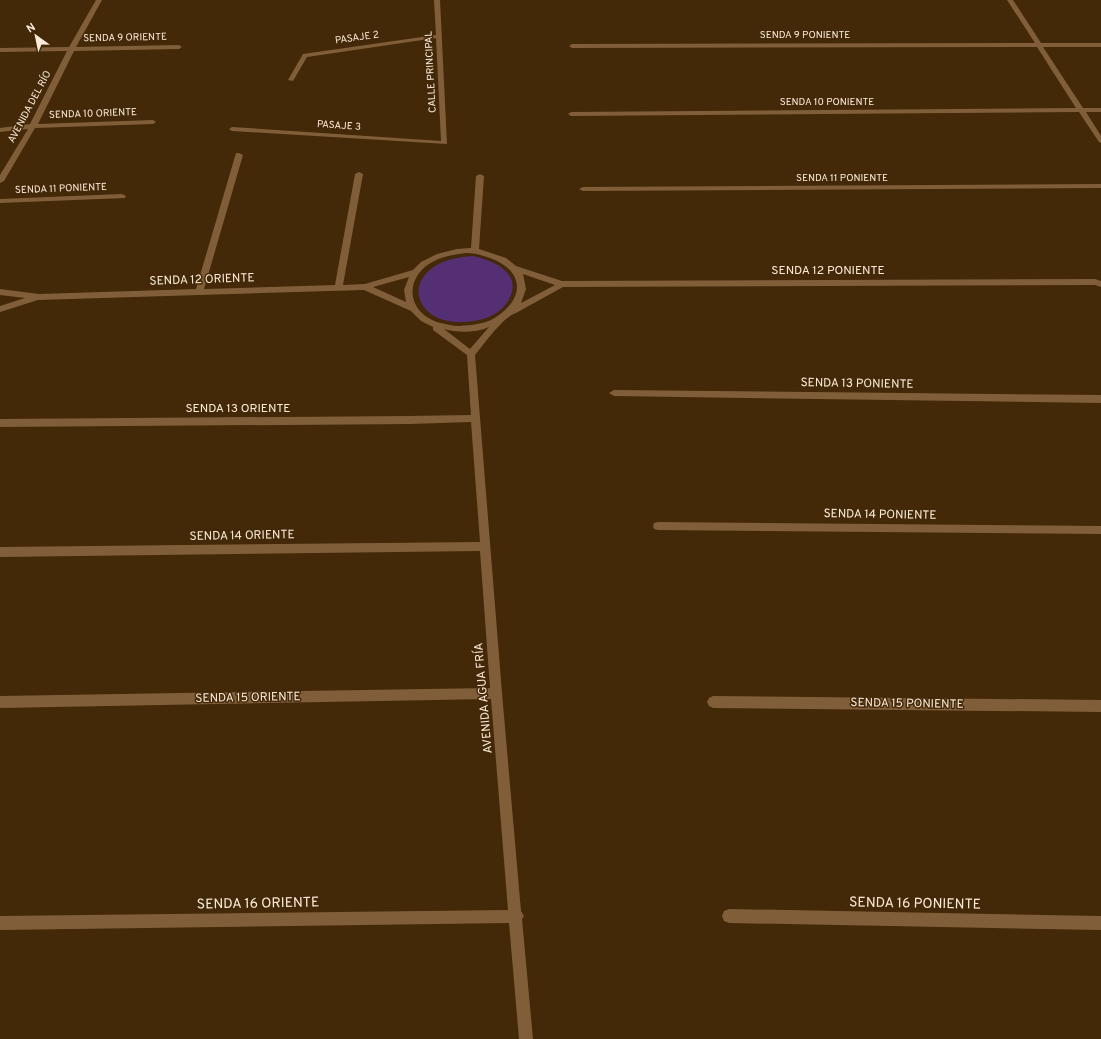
<svg xmlns="http://www.w3.org/2000/svg" width="1101" height="1039" viewBox="0 0 1101 1039" font-family="Overpass,sans-serif">
<style>
.green{fill:#542f73}
.lines{fill:none;stroke-linecap:round;stroke-linejoin:round}
.street{fill:#805e3a;fill-rule:evenodd}
.labels{text-anchor:middle;dominant-baseline:central;stroke-width:3;stroke-linejoin:round;paint-order:stroke}
.far-street-label{font-size:10px;fill:#fcebda;stroke:#432908}
.street-label{font-size:12px;fill:#fcebda;stroke:#432908}
.near-street-label{font-size:14px;fill:#fcebda;stroke:#432908}
</style>
<rect width="100%" height="100%" fill="#432908"/>
<path class="green" d="M473,256C497,261 526,276 506,304C499,314 486,319 474,321C407,332 394,260 473,256Z"/>
<g class="lines">
<g class="street">
<path d="M96,0H102L76,47L179,45L182,47L179,49L74,51L38,124L153,120L156,122L153,124L35,128L4,181L0,183V175L28,129L0,132V128L30,124L67,51L0,52V48L69,47Z"/>
<path d="M434,0H440L447,144L232,131L229,129L232,127L441,141L436,38L307,57L293,81L288,80L303,54L436,35Z"/>
<path d="M1007,0H1013L1041,43H1101V47H1043L1083,108H1101V112H1086L1101,136V143L1099,142L1079,112L571,116L568,114L571,112L1076,108L1037,47L572,48L569,46L572,44L1035,43Z"/>
<path d="M236,153H239L243,155L204,289L335,285L355,174L359,172L363,174L343,285L365,284L413,270L421,262L437,254L457,249L471,248L476,176L480,174L484,176L479,249L506,258L516,266L562,281L1095,279L1101,281V287L1095,285L563,287L516,313C503,317 485,343 475,355L502,693L521,911L524,916L522,919L533,1039H519L509,923L0,930V916L508,910L491,699L0,708V696L490,688L480,551L0,557V547L480,542L471,422L409,424L0,427V419L409,416L471,415L467,355L433,330V327L421,321L411,311L364,290L38,300L0,312V306L25,298L0,295V289L39,294L196,289ZM466,253C475,253 481,255 490,258C521,269 527,295 499,315C488,324 472,325 459,326C453,326 447,324 441,323C412,316 402,286 426,266C438,257 452,255 466,253ZM523,274L555,285L521,303L526,289ZM409,277L404,290L406,302L373,287ZM489,327L470,349L444,329C458,333 475,333 489,327Z"/>
<path d="M1101,184V188L583,191L579,189L583,187Z"/>
<path d="M122,194L126,196L125,198L0,203V199Z"/>
<path d="M614,390L1101,395V403L614,396L609,393Z"/>
<path d="M658,522L1101,526V534L658,530L654,529L653,526L654,523Z"/>
<path d="M713,696L1101,700V712L713,708L709,706L707,702L709,698Z"/>
<path d="M729,909L1101,916V930L729,923L724,921L722,916L724,911Z"/>
</g>
</g>
<g class="labels">
<g class="far-street-label">
<text x="805" y="35">SENDA 9 PONIENTE</text>
<text transform="translate(125 38) rotate(-1)">SENDA 9 ORIENTE</text>
<text transform="translate(357 38) rotate(-8)">PASAJE 2</text>
<text transform="translate(431 72) rotate(-93)">CALLE PRINCIPAL</text>
<text x="827" y="102">SENDA 10 PONIENTE</text>
<text transform="translate(30 107) rotate(-62)">AVENIDA DEL RÍO</text>
<text transform="translate(93 114) rotate(-2)">SENDA 10 ORIENTE</text>
<text transform="translate(339 126) rotate(4)">PASAJE 3</text>
<text x="842" y="178">SENDA 11 PONIENTE</text>
<text transform="translate(61 189) rotate(-2)">SENDA 11 PONIENTE</text>
</g>
<g class="street-label">
<text x="828" y="271">SENDA 12 PONIENTE</text>
<text transform="translate(202 280) rotate(-2)">SENDA 12 ORIENTE</text>
<text transform="translate(857 384) rotate(1)">SENDA 13 PONIENTE</text>
<text x="238" y="409">SENDA 13 ORIENTE</text>
<text transform="translate(880 515) rotate(1)">SENDA 14 PONIENTE</text>
<text transform="translate(242 536) rotate(-1)">SENDA 14 ORIENTE</text>
<text transform="translate(248 698) rotate(-1)">SENDA 15 ORIENTE</text>
<text transform="translate(484 698) rotate(-95)">AVENIDA AGUA FRÍA</text>
<text transform="translate(907 704) rotate(1)">SENDA 15 PONIENTE</text>
</g>
<g class="near-street-label">
<text transform="translate(258 904) rotate(-1)">SENDA 16 ORIENTE</text>
<text transform="translate(915 904) rotate(1)">SENDA 16 PONIENTE</text>
</g>
</g>
<g transform="translate(36 36) rotate(327)" stroke="#432908" stroke-width="3" paint-order="stroke">
<path d="M0-3L7 15L0 10L-7 15Z" fill="#fcebda"/>
<text y="-6" font-size="11" font-weight="bold" text-anchor="middle" fill="#fcebda">N</text>
</g>
</svg>
